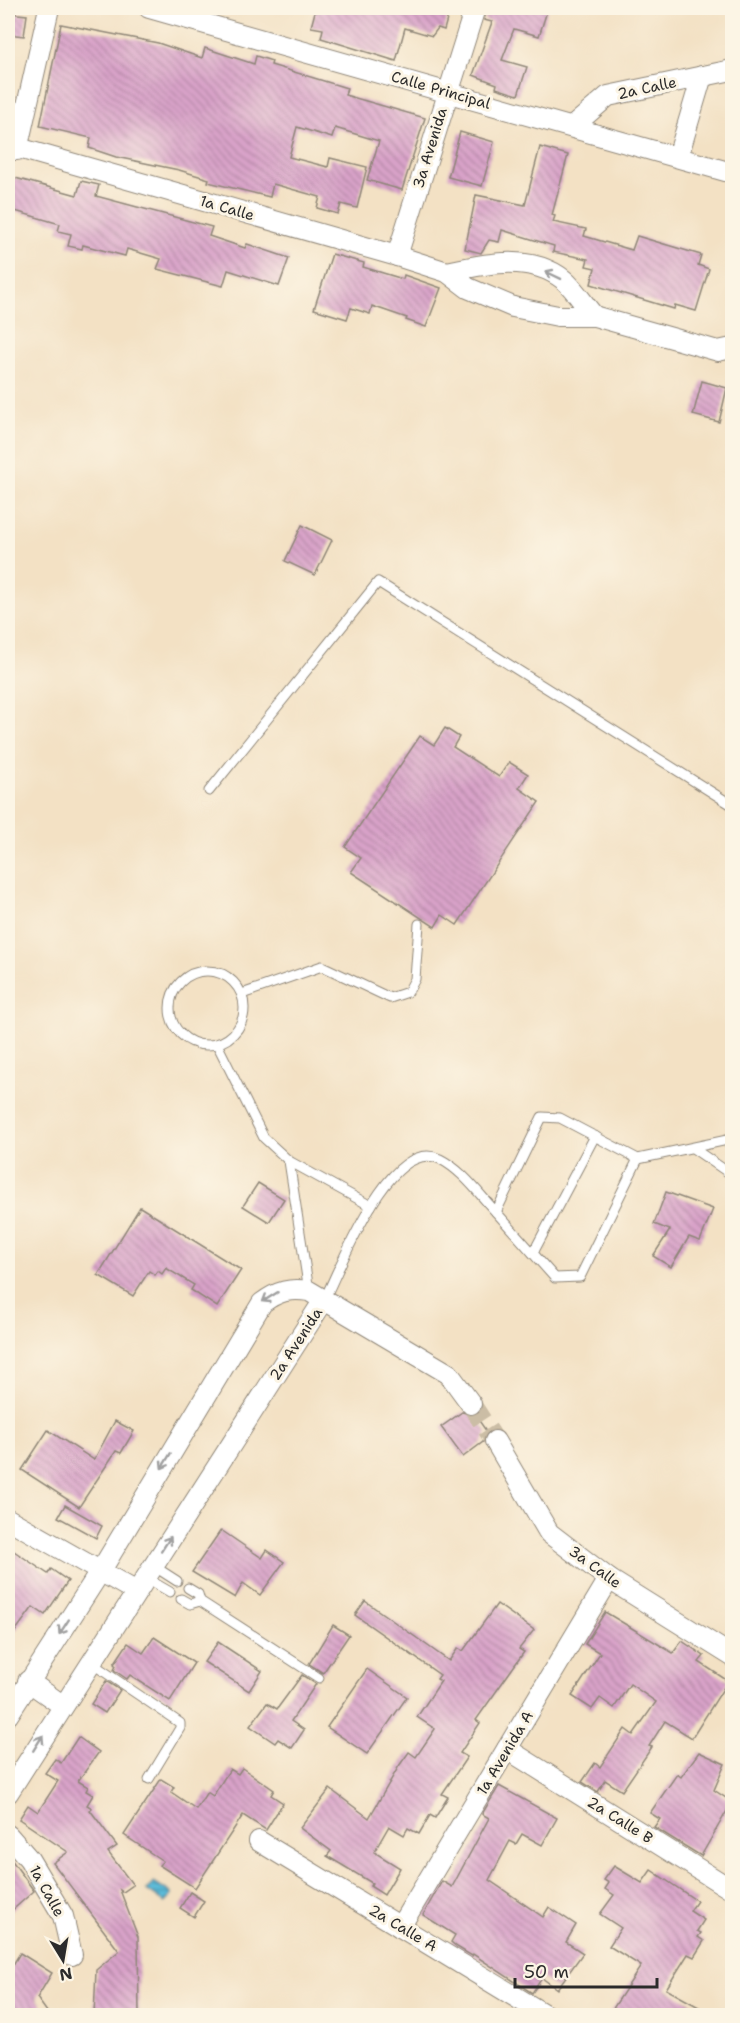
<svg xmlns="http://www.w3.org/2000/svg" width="740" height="2023" viewBox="0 0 740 2023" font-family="'Shantell Sans',sans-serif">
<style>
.water{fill:url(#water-rules);stroke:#437382;stroke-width:1.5}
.building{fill:url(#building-back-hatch)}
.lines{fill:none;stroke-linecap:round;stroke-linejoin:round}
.street-tunnel{stroke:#cbbda5;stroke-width:20;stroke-dasharray:20 10;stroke-linecap:butt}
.lane-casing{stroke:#8f8678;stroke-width:11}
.street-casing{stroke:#8f8678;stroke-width:22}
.lane{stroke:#fff;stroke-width:9}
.street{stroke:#fff;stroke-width:20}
.oneway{stroke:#a0a0a0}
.labels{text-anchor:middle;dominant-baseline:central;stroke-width:6;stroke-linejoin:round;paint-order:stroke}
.street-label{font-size:15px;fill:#2b2b2b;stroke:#fcf5e5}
</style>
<defs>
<pattern id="water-rules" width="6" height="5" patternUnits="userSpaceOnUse" patternTransform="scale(1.5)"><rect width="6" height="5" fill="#5bbbd9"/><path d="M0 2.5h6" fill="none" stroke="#4b98b0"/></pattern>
<pattern id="building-back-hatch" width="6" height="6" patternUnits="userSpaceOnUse" patternTransform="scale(1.5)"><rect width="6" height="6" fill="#d9a3c9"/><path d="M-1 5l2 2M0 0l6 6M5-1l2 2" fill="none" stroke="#b085a3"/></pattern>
</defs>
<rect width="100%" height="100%" fill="#fcf5e5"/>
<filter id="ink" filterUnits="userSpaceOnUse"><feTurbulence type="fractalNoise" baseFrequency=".0167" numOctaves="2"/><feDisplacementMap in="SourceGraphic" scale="12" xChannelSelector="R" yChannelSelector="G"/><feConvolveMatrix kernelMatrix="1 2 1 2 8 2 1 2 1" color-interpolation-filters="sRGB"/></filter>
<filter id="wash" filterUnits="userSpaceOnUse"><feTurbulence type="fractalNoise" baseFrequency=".008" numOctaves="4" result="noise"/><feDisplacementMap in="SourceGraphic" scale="24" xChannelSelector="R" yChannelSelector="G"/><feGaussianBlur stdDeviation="1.35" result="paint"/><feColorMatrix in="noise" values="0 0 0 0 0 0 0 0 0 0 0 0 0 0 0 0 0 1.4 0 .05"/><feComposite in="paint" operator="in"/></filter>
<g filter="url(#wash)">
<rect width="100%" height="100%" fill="#f3e1c4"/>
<path class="water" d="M154,1882L172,1894L165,1903L147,1890Z"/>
<g id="blocks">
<g class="building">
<path d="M316,8H433L449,12L444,30L438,28L432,36L405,28L396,61L321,38L323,29L311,27Z"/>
<path d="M487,8H548L539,36L514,29L502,60L527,67L518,95L496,88L497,84L473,75L492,22L484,20Z"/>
<path d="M8,13L27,15L24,36L8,34Z"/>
<path d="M61,24L158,43L202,58L205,48L254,64L256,56L272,61L271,65L347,88L345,95L425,118L402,190L367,180L379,141L335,128L332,138L297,127L289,157L328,167L330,158L367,167L357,208L341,204L338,214L317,208L320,197L273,184L270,197L208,182L209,179L179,170L116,157L89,148L91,138L40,126Z"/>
<path d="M460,132L494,142L482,186L448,177Z"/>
<path d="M540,147L568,155L552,215L555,216L553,222L586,229L584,236L632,250L637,236L701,255L698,265L709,269L696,311L675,305L674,309L591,284L595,268L586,266L588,259L553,252L554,246L502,230L499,242L489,240L481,253L465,249L476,195L525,205Z"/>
<path d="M8,176L77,195L81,181L99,185L96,196L212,227L209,236L245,248L247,244L289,258L279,286L228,270L223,286L157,269L161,259L127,249L125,256L83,245L82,249L68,246L71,234L58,231L60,224L8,209Z"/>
<path d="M332,254L364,263L363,267L403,279L404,275L441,288L426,327L406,320L407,318L372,306L370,314L351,308L347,319L314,309Z"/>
<path d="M702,381L727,388L719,422L693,415Z"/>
<path d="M302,525L332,540L315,575L285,561Z"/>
<path d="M445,728L459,737L453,747L499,777L509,762L528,774L519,788L539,802L457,925L442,915L435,927L351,872L361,858L345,847L420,736L434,745Z"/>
<path d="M258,1183L284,1199L269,1222L243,1206Z"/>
<path d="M666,1192L713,1209L700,1241L689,1237L671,1267L653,1256L670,1230L654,1224Z"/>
<path d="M140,1207L241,1270L217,1307L191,1290L194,1285L166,1268L162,1274L158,1271L155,1275L149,1271L133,1296L98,1275Z"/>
<path d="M462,1412L475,1415L487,1432L483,1442L463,1457L441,1427Z"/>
<path d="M115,1421L134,1431L121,1453L116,1451L79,1507L22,1470L48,1430L94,1460Z"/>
<path d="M65,1505L102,1526L96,1538L58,1517Z"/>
<path d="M221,1530L262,1558L267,1550L284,1562L260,1595L243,1583L235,1598L192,1572Z"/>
<path d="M8,1547L48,1574L51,1569L68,1581L45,1615L33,1607L8,1641Z"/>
<path d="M365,1601L449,1661L458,1648L463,1651L497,1604L534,1630L519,1649L524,1652L476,1720L480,1723L460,1753L467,1757L442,1794L448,1797L435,1818L430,1815L419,1834L408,1828L404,1835L389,1826L374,1852L400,1868L384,1895L370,1886L372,1883L327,1856L331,1851L300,1828L330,1789L369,1818L399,1766L409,1752L416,1757L435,1729L417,1717L441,1681L437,1679L440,1675L355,1615Z"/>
<path d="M605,1612L673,1653L682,1641L704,1656L699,1662L728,1681L692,1738L665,1721L649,1746L652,1747L622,1791L605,1780L598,1792L582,1782L595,1763L600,1767L625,1729L633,1735L656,1702L630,1684L614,1708L600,1698L592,1709L572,1696L600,1653L585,1644Z"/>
<path d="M333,1625L349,1635L323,1673L309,1664Z"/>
<path d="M154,1637L194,1663L170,1701L130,1675L127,1679L114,1670L116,1666L114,1664L128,1643L143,1653Z"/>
<path d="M218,1642L262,1671L249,1691L204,1662Z"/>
<path d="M367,1669L407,1697L367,1754L327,1727Z"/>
<path d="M302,1675L316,1684L291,1721L304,1730L292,1748L278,1739L275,1743L250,1726L267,1703L277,1709Z"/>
<path d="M106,1681L120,1690L105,1713L91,1704Z"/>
<path d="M78,1737L99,1752L78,1781L88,1787L86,1791L93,1795L87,1805L92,1808L90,1810L117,1846L108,1852L133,1885L123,1892L120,1890L138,1937L139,2016H94L96,1970L119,1951L53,1863L68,1852L19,1819L28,1805L38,1812L58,1781L45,1773L55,1759L61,1763Z"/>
<path d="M699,1752L725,1764L714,1790L732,1802L701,1856L654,1827L660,1819L650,1813L677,1774L681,1777Z"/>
<path d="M242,1768L274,1790L271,1795L283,1803L266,1830L243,1815L195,1888L159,1865L163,1861L124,1835L161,1779L174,1787L171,1792L196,1809L207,1792L213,1796L230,1769L238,1774Z"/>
<path d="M499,1786L557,1818L542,1845L522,1834L516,1844L510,1841L489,1880L543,1917L549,1907L576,1925L566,1942L583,1953L557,1989L542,1978L532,1993L473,1954L472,1956L457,1947L451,1942L455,1935L423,1915L442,1881L452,1887L489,1818L482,1814Z"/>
<path d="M8,1855L34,1891L8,1914Z"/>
<path d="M614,1866L642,1883L651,1870L697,1901L690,1911L704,1920L697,1931L701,1933L698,1937L704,1941L694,1957L688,1954L666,1989L715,2016H608L641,1966L609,1946L621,1928L600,1914L614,1895L605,1889L609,1883L604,1880Z"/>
<path d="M190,1892L204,1901L194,1917L180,1908Z"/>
<path d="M20,1953L52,1973L37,1998L50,2016H8V1973Z"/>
</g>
</g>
</g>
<g filter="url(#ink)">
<use href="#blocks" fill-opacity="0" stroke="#8f8678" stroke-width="1.5"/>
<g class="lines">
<path class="street-tunnel" d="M471,1404L495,1441"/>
<g class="lane-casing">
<g id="lane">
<path d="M209,791L378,582L732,805"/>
<circle cx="207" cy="1008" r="37"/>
<path d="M242,994L322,966L390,998L408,992L415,979L419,924"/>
<path d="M217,1044L264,1138L289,1161L371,1206"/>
<path d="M694,1149L732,1175"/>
<path d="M289,1161L309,1291"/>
<path d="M496,1212L555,1278L580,1277L638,1159"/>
<path d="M533,1253L595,1136"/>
<path d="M324,1300C341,1267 390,1135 440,1159C462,1170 479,1194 496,1212L542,1117L560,1118L638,1159L732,1139"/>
<path d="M152,1565L177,1581"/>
<path d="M144,1577L170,1592"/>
<path d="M188,1588L198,1594L200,1601L319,1678"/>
<path d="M181,1599L190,1604L200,1601"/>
<path d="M90,1662L180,1723V1728L149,1779"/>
</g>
</g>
<g class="street-casing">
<g id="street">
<path d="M149,8L732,173"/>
<path d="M572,127L608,96L732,70"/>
<path d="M8,145L397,256L447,272L468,288L513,307L558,316H594L718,351L732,348"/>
<path d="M17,150L49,8"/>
<path d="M678,157L702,76"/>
<path d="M397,256L475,8"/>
<path d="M447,272C485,264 530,253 564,280C575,289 584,305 594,316"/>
<path d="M495,1441L549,1533L609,1579L732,1656"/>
<path d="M8,1519L135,1591"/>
<path d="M28,1681L62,1705"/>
<path d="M8,1715L100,1572L262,1303C278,1291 290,1288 309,1291L449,1374L471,1404"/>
<path d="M507,1749L732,1890"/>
<path d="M8,1793L324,1300"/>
<path d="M8,1835L29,1859L63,1916L72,1955"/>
<path d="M259,1841L547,2016"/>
<path d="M400,1927L609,1579"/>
</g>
</g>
<use href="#lane" class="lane"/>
<use href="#street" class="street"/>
</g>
<defs><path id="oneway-shaft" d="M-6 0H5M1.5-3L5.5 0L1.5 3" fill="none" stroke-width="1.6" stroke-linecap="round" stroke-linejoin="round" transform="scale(1.5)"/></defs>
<g class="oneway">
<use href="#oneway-shaft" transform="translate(553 275) rotate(-154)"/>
<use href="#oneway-shaft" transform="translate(270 1297) rotate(148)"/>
<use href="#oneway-shaft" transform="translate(166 1461) rotate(121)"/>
<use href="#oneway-shaft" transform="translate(166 1544) rotate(-57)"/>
<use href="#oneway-shaft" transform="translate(64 1627) rotate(123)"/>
<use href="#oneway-shaft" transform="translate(38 1743) rotate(-58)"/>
</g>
</g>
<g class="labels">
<g class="street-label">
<text transform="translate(647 88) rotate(-12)">2a Calle</text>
<text transform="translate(441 90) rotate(16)">Calle Principal</text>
<text transform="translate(430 148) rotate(-73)">3a Avenida</text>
<text transform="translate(227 208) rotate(16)">1a Calle</text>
<text transform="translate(296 1344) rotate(-57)">2a Avenida</text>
<text transform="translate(595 1567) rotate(36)">3a Calle</text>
<text transform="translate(505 1753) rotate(-59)">1a Avenida A</text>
<text transform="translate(620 1820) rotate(32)">2a Calle B</text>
<text transform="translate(47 1891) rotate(61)">1a Calle</text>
<text transform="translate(403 1928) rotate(31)">2a Calle A</text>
</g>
</g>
<rect width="740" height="2023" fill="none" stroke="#fcf5e5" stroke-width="30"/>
<g transform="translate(63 1960) rotate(169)" stroke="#fcf5e5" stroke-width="4.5" paint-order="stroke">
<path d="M0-4.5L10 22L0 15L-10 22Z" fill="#2b2b2b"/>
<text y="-9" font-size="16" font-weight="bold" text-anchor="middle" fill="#2b2b2b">N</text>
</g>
<path d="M515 1978v9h142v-9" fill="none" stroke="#2b2b2b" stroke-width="3"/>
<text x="524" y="1978" font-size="18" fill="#2b2b2b" stroke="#fcf5e5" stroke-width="4.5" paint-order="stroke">50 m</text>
</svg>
